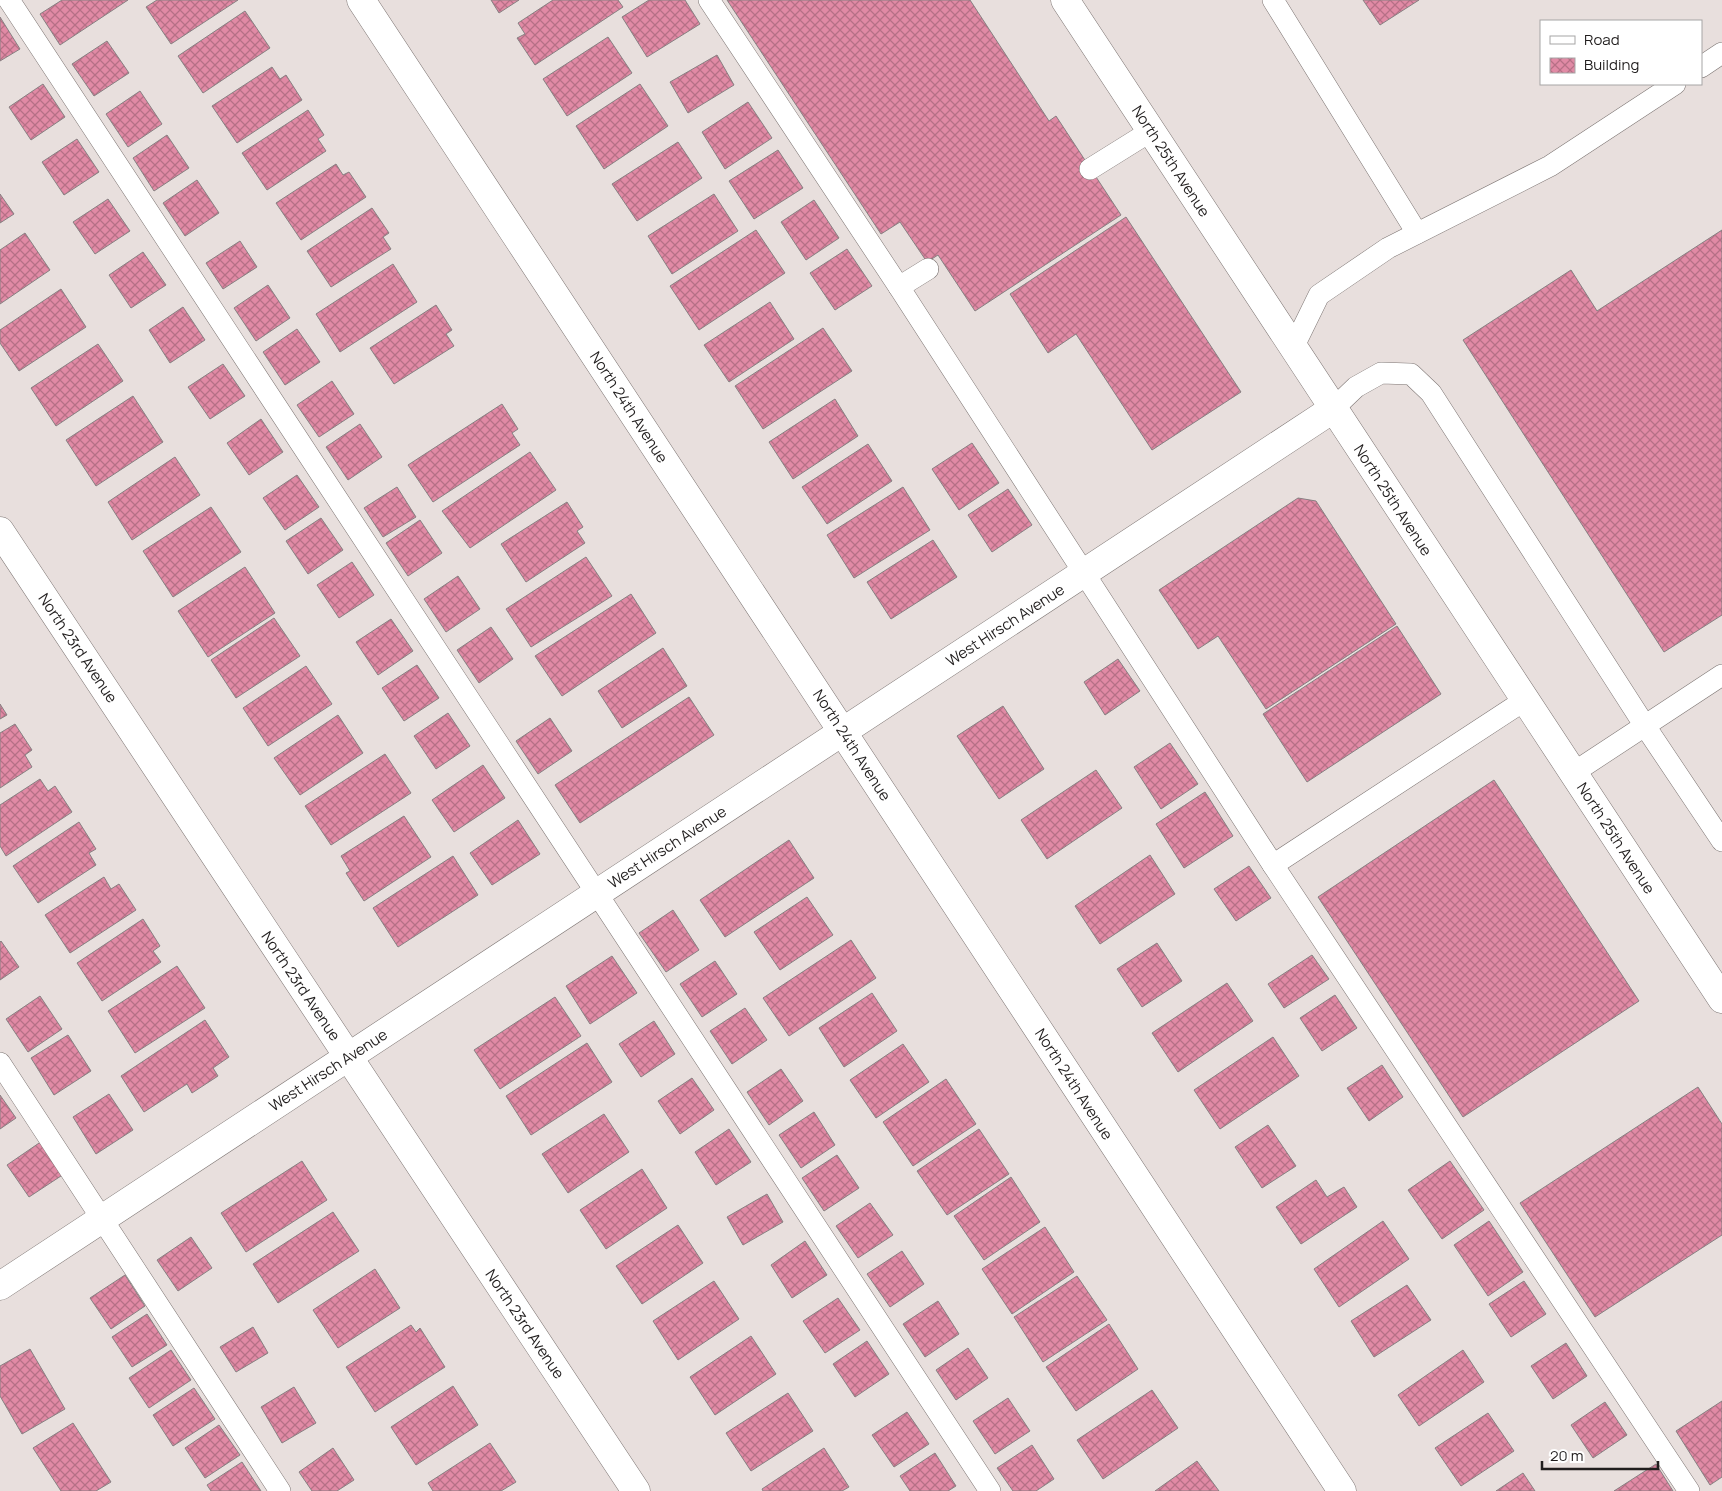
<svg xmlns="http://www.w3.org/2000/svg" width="1722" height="1491" viewBox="0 0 1722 1491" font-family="Manrope,sans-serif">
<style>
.building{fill:url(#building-cross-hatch);stroke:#878082}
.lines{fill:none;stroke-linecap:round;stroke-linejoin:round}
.lane-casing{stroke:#7e7674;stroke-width:22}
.street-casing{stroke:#7e7674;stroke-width:29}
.secondary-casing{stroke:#7e7674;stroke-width:29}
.lane{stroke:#fff;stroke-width:21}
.street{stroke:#fff;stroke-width:28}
.secondary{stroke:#fff;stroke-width:28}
.labels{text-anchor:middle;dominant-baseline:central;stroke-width:5;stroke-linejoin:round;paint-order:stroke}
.street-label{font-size:15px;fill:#211e1e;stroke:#fff}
</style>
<defs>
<pattern id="building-cross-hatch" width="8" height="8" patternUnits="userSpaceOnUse" patternTransform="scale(1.25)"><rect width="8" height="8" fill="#e18aa5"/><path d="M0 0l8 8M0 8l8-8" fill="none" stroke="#b67086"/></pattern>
</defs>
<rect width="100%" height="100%" fill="#e8dfdd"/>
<g class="building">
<path d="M62,0H128L60,45L40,14Z"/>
<path d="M157,0H238L171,44L146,7Z"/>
<path d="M491,0H519L499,13Z"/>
<path d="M553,0H618L623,7L535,65L517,38L525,34L518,23Z"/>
<path d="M649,0H685L700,24L647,57L622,17Z"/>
<path d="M727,0H970L1049,121L1056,116L1121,215L975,311L938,255L927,262L900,222L881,234Z"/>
<path d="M1363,0H1419L1380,25Z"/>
<path d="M245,11L270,48L203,93L178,56Z"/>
<path d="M0,17L20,49L0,61Z"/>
<path d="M608,37L632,73L567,116L543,79Z"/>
<path d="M107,41L129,73L94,96L72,64Z"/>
<path d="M717,55L734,85L688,113L670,82Z"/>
<path d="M272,67L280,79L286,75L302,100L237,143L212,106Z"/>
<path d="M43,84L65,117L31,140L9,107Z"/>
<path d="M640,84L668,126L604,169L576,126Z"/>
<path d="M140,91L162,124L128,147L106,114Z"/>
<path d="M748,102L772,138L725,169L702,132Z"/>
<path d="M308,110L324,135L318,139L326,151L267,190L242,153Z"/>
<path d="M167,135L189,168L154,191L133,158Z"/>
<path d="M77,139L99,172L64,195L42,162Z"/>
<path d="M678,142L702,178L637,221L612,184Z"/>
<path d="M778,150L803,188L754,219L729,181Z"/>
<path d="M336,164L343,175L349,172L366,197L301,240L276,203Z"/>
<path d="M197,180L219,213L185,236L163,203Z"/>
<path d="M0,194L14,214L0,223Z"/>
<path d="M714,194L738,231L672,274L648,236Z"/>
<path d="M108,199L130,231L95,254L73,222Z"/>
<path d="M814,200L839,238L806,260L781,222Z"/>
<path d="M372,208L389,233L383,237L391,249L331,287L307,251Z"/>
<path d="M1126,217L1241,392L1152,450L1076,334L1048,353L1010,294Z"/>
<path d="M756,230L785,273L699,330L670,286Z"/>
<path d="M1722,230V615L1664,652L1463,340L1571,270L1597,311Z"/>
<path d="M25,233L50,270L0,304V250Z"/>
<path d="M240,241L257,267L223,289L206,263Z"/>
<path d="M847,249L872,286L835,310L810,273Z"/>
<path d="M143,252L166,285L131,308L109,275Z"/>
<path d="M393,264L417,302L340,352L316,314Z"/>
<path d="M268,285L290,318L256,341L234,308Z"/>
<path d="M61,289L86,327L19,371L0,343V330Z"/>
<path d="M770,302L794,339L729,382L704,345Z"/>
<path d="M436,305L452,330L446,334L454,346L394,384L370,348Z"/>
<path d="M183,307L205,340L170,363L149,330Z"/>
<path d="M823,328L852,371L763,429L735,386Z"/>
<path d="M297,329L320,362L285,385L263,352Z"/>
<path d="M98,344L123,381L56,426L31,388Z"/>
<path d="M223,364L245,396L210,419L188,387Z"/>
<path d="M332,381L354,414L319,437L297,405Z"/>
<path d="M133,396L163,442L96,486L66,440Z"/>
<path d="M835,399L858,436L793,479L769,442Z"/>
<path d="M502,404L518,429L512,433L520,445L433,502L408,465Z"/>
<path d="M261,419L283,452L249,475L227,443Z"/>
<path d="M360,424L382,457L348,480L326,447Z"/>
<path d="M972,443L999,483L959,510L932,469Z"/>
<path d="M868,444L892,481L827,524L802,487Z"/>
<path d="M530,452L556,490L470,548L442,511Z"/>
<path d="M175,457L200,495L132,540L108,502Z"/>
<path d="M297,475L319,507L285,530L263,498Z"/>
<path d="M397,487L416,517L383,537L364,508Z"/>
<path d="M903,487L930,530L854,578L827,535Z"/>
<path d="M1008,489L1032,525L992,552L968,515Z"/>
<path d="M1298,498L1316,501L1396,624L1266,709L1218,636L1198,649L1159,590Z"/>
<path d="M567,502L583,527L577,531L585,543L526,582L501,544Z"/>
<path d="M211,507L241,552L173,597L143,551Z"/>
<path d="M321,518L343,550L308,574L286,541Z"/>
<path d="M420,520L442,553L408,576L386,543Z"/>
<path d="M933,540L957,577L891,619L867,582Z"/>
<path d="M586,557L612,596L531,647L506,609Z"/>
<path d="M352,562L374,595L339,618L317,585Z"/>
<path d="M245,567L275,613L208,657L178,611Z"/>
<path d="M458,576L480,609L446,632L424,599Z"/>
<path d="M631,594L656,633L562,696L535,656Z"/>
<path d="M274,618L300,656L236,698L211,660Z"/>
<path d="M391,619L413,651L378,675L356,642Z"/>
<path d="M1397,626L1441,694L1307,782L1263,714Z"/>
<path d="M491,627L513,659L479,683L457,650Z"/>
<path d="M663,648L687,686L622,728L598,691Z"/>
<path d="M1118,659L1140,691L1105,715L1084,682Z"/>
<path d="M417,665L439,698L404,721L382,688Z"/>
<path d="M306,666L332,704L268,746L243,708Z"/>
<path d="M689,697L714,735L580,823L555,785Z"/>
<path d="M0,704L7,715L0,719Z"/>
<path d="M1003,706L1044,769L999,799L957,736Z"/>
<path d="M448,713L470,746L436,769L414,736Z"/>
<path d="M338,715L363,753L300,795L274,758Z"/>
<path d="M550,718L572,751L538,774L516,741Z"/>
<path d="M15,724L32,750L25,755L32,767L0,788V733Z"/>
<path d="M1170,743L1198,784L1161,809L1134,767Z"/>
<path d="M385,754L411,793L331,845L305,806Z"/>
<path d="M483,765L505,798L454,832L432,800Z"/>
<path d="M1096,770L1122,808L1047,859L1021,820Z"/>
<path d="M40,779L48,791L55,786L72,812L6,856L0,846V805Z"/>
<path d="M1494,780L1639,1001L1463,1117L1318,897Z"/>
<path d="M1205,792L1233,836L1184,868L1156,824Z"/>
<path d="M404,816L431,857L364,901L346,873L350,871L341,856Z"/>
<path d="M518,820L540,854L492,885L470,853Z"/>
<path d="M79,822L96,849L89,853L96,865L38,903L13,866Z"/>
<path d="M789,840L814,878L725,937L700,900Z"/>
<path d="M1150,855L1175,894L1100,944L1075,906Z"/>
<path d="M453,856L478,895L398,947L373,908Z"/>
<path d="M1249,866L1271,898L1236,921L1214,889Z"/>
<path d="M104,877L111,889L119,884L136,910L70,953L45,915Z"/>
<path d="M807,897L833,935L780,970L754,932Z"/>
<path d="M673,910L699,950L666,972L639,933Z"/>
<path d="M143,919L160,946L153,951L161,962L102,1001L77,963Z"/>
<path d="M851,940L876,978L789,1036L763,998Z"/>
<path d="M1,941L19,967L0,980V942Z"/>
<path d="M1157,943L1182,981L1142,1007L1117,969Z"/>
<path d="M1312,955L1329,979L1284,1008L1268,984Z"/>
<path d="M612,956L637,993L590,1024L566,986Z"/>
<path d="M715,961L737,994L702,1017L680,984Z"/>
<path d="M177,966L205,1008L135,1053L108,1011Z"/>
<path d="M1227,983L1253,1021L1178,1072L1152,1033Z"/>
<path d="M872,993L897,1031L844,1067L819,1028Z"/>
<path d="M1335,995L1357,1028L1322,1051L1300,1018Z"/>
<path d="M40,996L62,1029L28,1052L6,1019Z"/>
<path d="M555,997L581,1036L500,1089L474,1050Z"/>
<path d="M745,1008L767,1040L732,1064L710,1031Z"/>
<path d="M205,1020L229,1057L213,1068L218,1076L192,1093L187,1084L144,1112L121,1076Z"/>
<path d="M654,1021L675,1054L641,1077L619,1044Z"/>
<path d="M68,1035L91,1071L54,1095L31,1058Z"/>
<path d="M1273,1037L1299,1076L1220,1129L1194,1090Z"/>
<path d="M587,1043L612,1082L531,1135L506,1096Z"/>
<path d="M903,1044L929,1082L876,1118L850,1080Z"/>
<path d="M1382,1065L1403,1097L1369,1121L1347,1088Z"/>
<path d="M781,1069L803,1101L769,1125L747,1092Z"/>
<path d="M692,1078L714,1110L680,1134L658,1101Z"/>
<path d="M946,1079L976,1124L913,1166L883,1122Z"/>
<path d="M1698,1087L1722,1124V1235L1595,1317L1520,1203Z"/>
<path d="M109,1094L133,1130L96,1154L73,1117Z"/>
<path d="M0,1095L16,1118L0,1129Z"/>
<path d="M814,1112L835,1145L801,1168L779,1135Z"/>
<path d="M604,1114L629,1152L568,1193L542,1154Z"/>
<path d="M1268,1125L1296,1166L1262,1188L1235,1147Z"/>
<path d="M729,1129L751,1162L716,1185L695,1152Z"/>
<path d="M979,1129L1009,1174L947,1215L917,1171Z"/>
<path d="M42,1141L64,1174L29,1197L7,1165Z"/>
<path d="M837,1155L859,1188L824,1211L802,1178Z"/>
<path d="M302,1161L327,1200L246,1252L221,1213Z"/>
<path d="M1450,1161L1484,1210L1442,1239L1408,1190Z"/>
<path d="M642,1169L667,1208L606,1249L580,1210Z"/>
<path d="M1011,1177L1040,1222L984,1260L954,1216Z"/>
<path d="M1316,1180L1327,1197L1344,1187L1357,1207L1301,1244L1276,1207Z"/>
<path d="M767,1194L783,1222L743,1245L727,1217Z"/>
<path d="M870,1203L893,1235L858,1258L836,1226Z"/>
<path d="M333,1212L359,1251L278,1303L253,1264Z"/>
<path d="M1383,1221L1409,1259L1339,1307L1314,1269Z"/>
<path d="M1489,1221L1523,1272L1488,1296L1454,1245Z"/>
<path d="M678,1225L703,1263L642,1304L616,1266Z"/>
<path d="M1045,1227L1074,1272L1012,1314L982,1269Z"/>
<path d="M191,1237L212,1268L178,1291L157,1260Z"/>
<path d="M805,1241L827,1275L792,1298L771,1265Z"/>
<path d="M902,1251L924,1284L890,1307L867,1274Z"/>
<path d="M375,1269L400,1308L338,1348L313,1310Z"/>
<path d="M125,1275L145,1306L111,1329L90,1298Z"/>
<path d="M1077,1276L1107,1320L1043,1362L1014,1317Z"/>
<path d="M714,1281L739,1319L678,1360L653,1321Z"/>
<path d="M1524,1281L1546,1314L1511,1337L1489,1304Z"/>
<path d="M1407,1285L1431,1320L1374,1357L1351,1321Z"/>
<path d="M838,1298L860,1330L825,1353L803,1321Z"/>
<path d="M938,1301L959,1334L925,1357L903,1324Z"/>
<path d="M147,1314L167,1345L132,1367L112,1337Z"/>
<path d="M1109,1324L1138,1369L1076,1411L1046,1367Z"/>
<path d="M411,1325L416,1332L420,1328L445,1367L375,1412L346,1367Z"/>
<path d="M253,1327L268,1353L236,1372L220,1347Z"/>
<path d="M751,1336L776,1374L715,1415L690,1377Z"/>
<path d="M867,1341L889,1374L855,1397L833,1364Z"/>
<path d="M1566,1343L1587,1376L1553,1399L1531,1366Z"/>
<path d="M968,1348L988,1378L956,1400L936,1370Z"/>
<path d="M30,1349L65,1409L22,1434L0,1396V1366Z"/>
<path d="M171,1350L191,1380L149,1408L129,1378Z"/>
<path d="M1463,1350L1484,1382L1419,1426L1398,1395Z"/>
<path d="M453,1386L478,1425L416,1465L391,1427Z"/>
<path d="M294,1387L316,1423L282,1443L261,1407Z"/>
<path d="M194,1388L215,1419L173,1446L153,1415Z"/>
<path d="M1152,1390L1178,1428L1103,1479L1077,1440Z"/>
<path d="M788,1393L813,1431L751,1471L726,1433Z"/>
<path d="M1008,1398L1030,1431L995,1454L973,1421Z"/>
<path d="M1722,1401V1477L1710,1485L1676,1431Z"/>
<path d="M1605,1402L1627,1435L1593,1458L1571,1425Z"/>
<path d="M907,1412L929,1444L894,1467L872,1435Z"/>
<path d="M1488,1413L1514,1451L1461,1486L1435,1448Z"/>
<path d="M73,1423L111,1482L96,1491H61L33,1448Z"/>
<path d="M219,1425L240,1455L205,1478L185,1448Z"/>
<path d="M490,1443L516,1482L501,1491H433L428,1483Z"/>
<path d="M1032,1445L1054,1479L1036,1491H1013L997,1468Z"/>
<path d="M333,1448L354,1480L337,1491H312L299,1472Z"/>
<path d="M824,1448L849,1487L842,1491H763L762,1489Z"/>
<path d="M935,1453L956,1486L948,1491H910L900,1476Z"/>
<path d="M1197,1461L1219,1491H1155Z"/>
<path d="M242,1462L261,1491H211L207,1485Z"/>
<path d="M1656,1464L1673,1491H1614Z"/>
<path d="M1523,1473L1535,1491H1496Z"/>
</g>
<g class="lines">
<g class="lane-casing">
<g id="lane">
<path d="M9,0L990,1491"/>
<path d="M709,0L899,287L1273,865L1689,1491"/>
<path d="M1273,0L1417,233"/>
<path d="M1701,67L1722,53"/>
<path d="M1090,169L1151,131"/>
<path d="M899,287L928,269"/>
<path d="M1293,348L1319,295L1388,248L1550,166L1675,84"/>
<path d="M1333,409L1356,387L1381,373L1411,374L1431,393L1645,726L1722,841"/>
<path d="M1573,773L1722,675"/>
<path d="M1273,865L1525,700"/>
<path d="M0,1063L280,1491"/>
</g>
</g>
<g class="street-casing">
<g id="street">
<path d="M361,0L1342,1491"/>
<path d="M0,531L636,1491"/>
<path d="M0,1286L1333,409"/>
</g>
</g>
<g class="secondary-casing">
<path id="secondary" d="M1065,0L1722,999"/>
</g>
<use href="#lane" class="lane"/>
<use href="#street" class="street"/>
<use href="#secondary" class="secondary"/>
</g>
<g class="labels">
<g class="street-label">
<text transform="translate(1171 161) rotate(57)">North 25th Avenue</text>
<text transform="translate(629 407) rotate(57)">North 24th Avenue</text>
<text transform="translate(1393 500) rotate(57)">North 25th Avenue</text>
<text transform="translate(1005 625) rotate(-33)">West Hirsch Avenue</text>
<text transform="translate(78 648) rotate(56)">North 23rd Avenue</text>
<text transform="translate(852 745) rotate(57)">North 24th Avenue</text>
<text transform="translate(1616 838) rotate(57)">North 25th Avenue</text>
<text transform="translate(667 847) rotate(-33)">West Hirsch Avenue</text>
<text transform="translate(301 986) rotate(56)">North 23rd Avenue</text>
<text transform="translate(328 1070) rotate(-33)">West Hirsch Avenue</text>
<text transform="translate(1074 1084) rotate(57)">North 24th Avenue</text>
<text transform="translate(525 1324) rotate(56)">North 23rd Avenue</text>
</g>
</g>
<rect x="1540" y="20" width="162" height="65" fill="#ffffff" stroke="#a6a5a5"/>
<rect x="1550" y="36" width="25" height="8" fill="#ffffff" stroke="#a6a5a5"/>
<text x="1584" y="45" font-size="15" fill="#211e1e">Road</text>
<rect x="1550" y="58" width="25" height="15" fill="url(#building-cross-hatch)" stroke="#a6a5a5"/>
<text x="1584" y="70" font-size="15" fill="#211e1e">Building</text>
<path d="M1542 1461v8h116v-8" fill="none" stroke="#211e1e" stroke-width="2.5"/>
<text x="1550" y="1461" font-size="15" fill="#211e1e" stroke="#ffffff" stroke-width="4" paint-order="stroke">20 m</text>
</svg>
